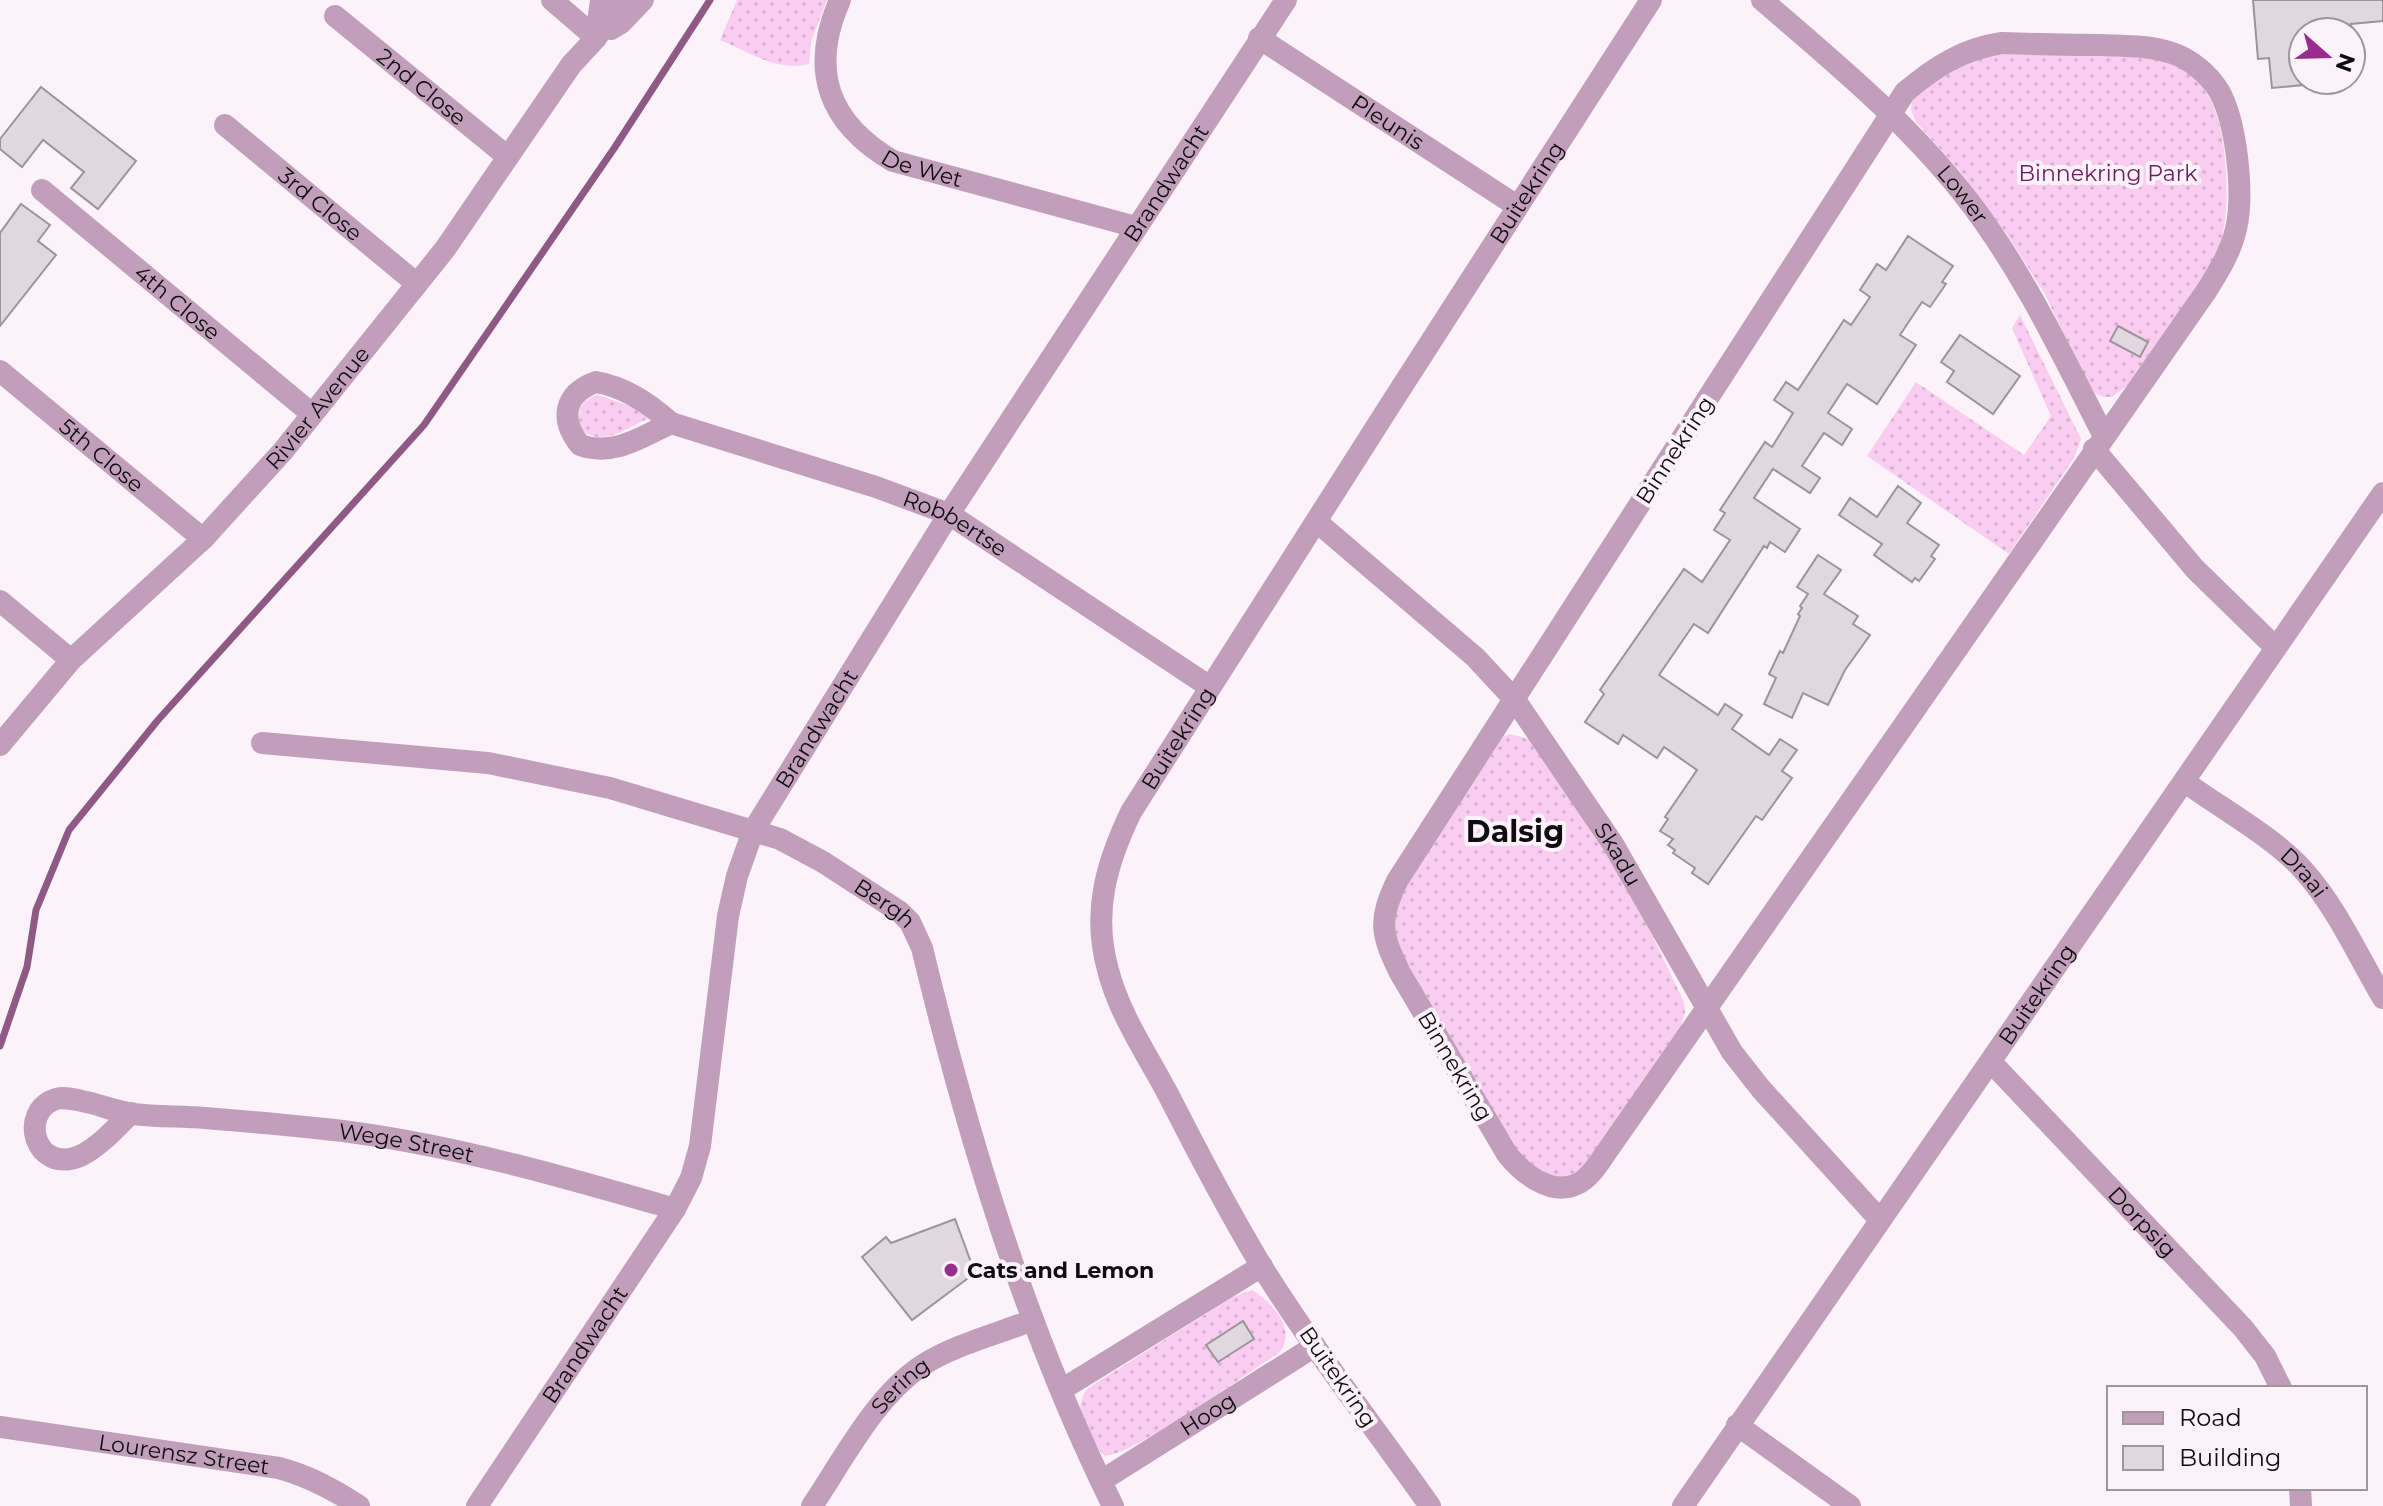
<svg xmlns="http://www.w3.org/2000/svg" width="2383" height="1506" viewBox="0 0 2383 1506" font-family="Montserrat,sans-serif">
<style>
.grass{fill:url(#grass-dots)}
.lines{fill:none;stroke-linecap:round;stroke-linejoin:round}
.stream{stroke:#8e5985;stroke-width:7}
.building{fill:#e0d8de;stroke:#9c949a;stroke-width:2}
.minor{stroke:#c19fbb;stroke-width:22}
.poi-dot{fill:#992c8c;stroke:#fcf3fa;stroke-width:3}
.labels{text-anchor:middle;dominant-baseline:central;stroke-width:8;stroke-linejoin:round;paint-order:stroke}
.street-label{font-size:22px;fill:#0f0c0f;stroke:#fcf3fa}
.park-label{font-size:22px;fill:#701666;stroke:#fcf3fa}
.poi-label{font-size:22px;font-weight:bold;fill:#0f0c0f;stroke:#fcf3fa;text-anchor:start}
.district-label{font-size:30px;font-weight:bold;fill:#0f0c0f;stroke:#fcf3fa}
</style>
<defs>
<pattern id="grass-dots" width="8" height="8" patternUnits="userSpaceOnUse" patternTransform="scale(2)"><rect width="8" height="8" fill="#f9ccf0"/><path d="M2 2h.1M6 6h.1" fill="none" stroke="#d4aecd" stroke-width="1.8" stroke-linecap="round"/></pattern>
</defs>
<rect width="100%" height="100%" fill="#fcf3fa"/>
<g class="grass">
<path d="M737,0H827L811,42L809,64C777,72 749,52 720,40Z"/>
<path d="M1987,54C2027,55 2147,50 2178,66C2209,83 2220,116 2224,149C2228,186 2229,222 2216,258L2128,385L2112,397H2103L2095,393L2081,371L2045,294L2006,233L1960,171L1916,122L1911,110L1912,101L1917,94L1957,65Z"/>
<path d="M2020,315L2081,439L2074,458L2009,554L1867,456L1916,382L2024,455L2051,416L2012,328Z"/>
<path d="M598,395L650,413L649,418C628,428 600,449 580,428C578,411 579,400 598,395Z"/>
<path d="M1510,734L1532,740L1576,802L1639,908L1684,1002L1685,1012L1679,1032L1579,1172L1558,1180L1520,1158L1401,954L1392,922L1400,896L1503,737Z"/>
<path d="M1252,1290C1272,1302 1297,1329 1280,1352C1248,1373 1135,1454 1105,1456C1086,1437 1070,1412 1088,1388L1233,1297Z"/>
</g>
<g class="lines">
<path class="stream" d="M0,1046L27,967L36,910L69,830L158,720L424,425L615,147L710,0"/>
</g>
<g class="building">
<path d="M2253,0H2383V21L2351,24L2352,32H2303V85L2272,88L2269,58L2258,59Z"/>
<path d="M41,87L136,161L98,209L71,188L84,172L43,140L22,167L0,149V139Z"/>
<path d="M21,204L50,225L38,241L56,255L0,326V233Z"/>
<path d="M1908,236L1953,266L1942,282L1946,284L1930,307L1922,302L1900,335L1916,345L1877,404L1847,384L1828,413L1852,429L1842,445L1824,433L1802,466L1820,478L1810,493L1773,469L1754,498L1800,529L1785,552L1770,542L1767,548L1764,546L1708,633L1694,624L1659,675L1718,715L1725,704L1742,715L1732,729L1769,755L1780,739L1797,750L1782,771L1792,778L1762,820L1756,816L1708,884L1692,873L1695,868L1673,853L1675,850L1668,845L1673,839L1660,831L1668,819L1665,817L1697,770L1664,747L1657,758L1623,735L1618,744L1585,722L1604,694L1600,690L1684,569L1702,582L1730,540L1714,530L1725,513L1720,510L1765,442L1772,447L1793,413L1774,400L1786,382L1798,390L1844,320L1851,325L1870,297L1860,290L1877,264L1886,270Z"/>
<path d="M2118,326L2148,342L2140,357L2110,341Z"/>
<path d="M1960,335L2020,376L1993,414L1947,382L1954,371L1941,362Z"/>
<path d="M1898,486L1921,503L1907,523L1939,545L1931,556L1935,559L1919,581L1915,578L1912,582L1874,555L1882,544L1839,515L1850,498L1877,517Z"/>
<path d="M1818,555L1841,570L1824,594L1858,616L1853,624L1870,635L1845,670L1828,705L1803,693L1792,718L1764,704L1776,678L1769,674L1780,651L1783,653L1800,616L1798,614L1802,608L1800,606L1808,594L1797,587Z"/>
<path d="M955,1219L975,1273L912,1320L862,1257L886,1237L891,1243Z"/>
<path d="M1243,1321L1254,1339L1218,1362L1206,1345Z"/>
</g>
<g class="lines">
<g class="minor">
<path d="M552,0L596,38"/>
<path id="s1" d="M840,0C809,70 828,123 893,161L1136,227"/>
<path id="s2" d="M1762,0C1835,63 1912,126 1971,204C2025,275 2063,357 2104,436"/>
<path id="s3" d="M335,16L508,157"/>
<path d="M611,29L621,23L643,0"/>
<path d="M596,37L601,0"/>
<path id="s4" d="M1259,38L1517,206"/>
<path d="M2002,43C2034,44 2067,45 2100,45C2124,46 2149,45 2172,53C2191,59 2209,75 2219,91C2237,123 2244,194 2236,229C2231,251 2219,271 2207,290L1610,1147C1601,1159 1591,1178 1577,1184C1551,1197 1521,1172 1507,1154L1400,973C1381,934 1378,921 1397,881L1905,92C1935,67 1962,49 2002,43Z"/>
<path id="s5" d="M225,125L417,284"/>
<path id="s6" d="M42,190L312,414"/>
<path id="s7" d="M0,371L203,539"/>
<path d="M596,382C625,387 649,403 671,423C642,437 613,457 580,445C560,420 563,394 596,382Z"/>
<path id="s8" d="M671,423L876,487L949,514L1210,687"/>
<path d="M2094,449L2195,569L2275,647"/>
<path id="s9" d="M1317,522L1475,657L1515,700L1613,844L1732,1052L1761,1089L1880,1220"/>
<path d="M0,601L71,660"/>
<path id="s10" d="M262,743L488,763L610,788L780,839L823,862L900,912L910,922L922,948C968,1138 1026,1330 1113,1506"/>
<path id="s11" d="M0,745L71,660L203,539L283,451L445,249L571,65L596,38L623,0"/>
<path id="s12" d="M2185,782C2219,807 2278,840 2304,871C2337,908 2358,956 2383,998"/>
<path id="s13" d="M1991,1062L2243,1328L2265,1356L2281,1388"/>
<path id="s14" d="M131,1113C116,1128 99,1147 80,1156C34,1175 18,1111 56,1099C67,1096 80,1101 91,1103C105,1107 119,1112 133,1114C157,1117 181,1116 205,1118C254,1122 302,1126 350,1132C461,1147 568,1178 675,1209"/>
<path d="M1061,1390L1262,1266"/>
<path d="M1737,1425L1850,1506"/>
<path id="s15" d="M0,1427L279,1468C309,1476 333,1489 359,1506"/>
<path id="s16" d="M1101,1481L1315,1346"/>
<path d="M2300,1488L2301,1506"/>
<path id="s17" d="M477,1506L675,1209L691,1178L700,1146L728,916L737,876L753,831L949,514L1286,0"/>
<path id="s18" d="M812,1506C843,1460 876,1395 923,1365C951,1346 1000,1333 1033,1320"/>
<path id="s19" d="M1430,1506C1374,1427 1314,1350 1262,1267C1229,1212 1198,1153 1169,1096C1148,1056 1119,1014 1108,970C1092,913 1106,864 1131,812C1303,540 1476,270 1651,0"/>
<path id="s20" d="M1683,1506L2383,493"/>
</g>
</g>
<circle class="poi-dot" cx="951" cy="1270" r="8"/>
<g class="labels">
<g class="street-label">
<text stroke="none"><textPath href="#s3" startOffset="112">2nd Close</textPath></text>
<text stroke="none"><textPath href="#s4" startOffset="154">Pleunis</textPath></text>
<text stroke="none"><textPath href="#s1" startOffset="220">De Wet</textPath></text>
<text stroke="none"><textPath href="#s17" startOffset="1514">Brandwacht</textPath></text>
<text stroke="none"><textPath href="#s19" startOffset="1526">Buitekring</textPath></text>
<text stroke="none"><textPath href="#s2" startOffset="280">Lower</textPath></text>
<text stroke="none"><textPath href="#s5" startOffset="124">3rd Close</textPath></text>
<text stroke="none"><textPath href="#s6" startOffset="176">4th Close</textPath></text>
<text stroke="none"><textPath href="#s11" startOffset="464">Rivier Avenue</textPath></text>
<text transform="translate(1675 450) rotate(-57)">Binnekring</text>
<text stroke="none"><textPath href="#s7" startOffset="132">5th Close</textPath></text>
<text stroke="none"><textPath href="#s8" startOffset="302">Robbertse</textPath></text>
<text stroke="none"><textPath href="#s17" startOffset="866">Brandwacht</textPath></text>
<text stroke="none"><textPath href="#s19" startOffset="878">Buitekring</textPath></text>
<text stroke="none"><textPath href="#s9" startOffset="452">Skadu</textPath></text>
<text stroke="none"><textPath href="#s12" startOffset="150">Draai</textPath></text>
<text stroke="none"><textPath href="#s10" startOffset="652">Bergh</textPath></text>
<text stroke="none"><textPath href="#s20" startOffset="622">Buitekring</textPath></text>
<text transform="translate(1455 1066) rotate(59)">Binnekring</text>
<text stroke="none"><textPath href="#s14" startOffset="524">Wege Street</textPath></text>
<text stroke="none"><textPath href="#s13" startOffset="220">Dorpsig</textPath></text>
<text stroke="none"><textPath href="#s17" startOffset="194">Brandwacht</textPath></text>
<text transform="translate(1338 1377) rotate(55)">Buitekring</text>
<text stroke="none"><textPath href="#s18" startOffset="150">Sering</textPath></text>
<text stroke="none"><textPath href="#s16" startOffset="126">Hoog</textPath></text>
<text stroke="none"><textPath href="#s15" startOffset="186">Lourensz Street</textPath></text>
</g>
<g class="park-label">
<text x="2108" y="173">Binnekring Park</text>
</g>
<g class="poi-label">
<text x="967" y="1270">Cats and Lemon</text>
</g>
<g class="district-label">
<text x="1515" y="831">Dalsig</text>
</g>
</g>
<rect x="2107" y="1386" width="260" height="104" fill="#fcf3fa" stroke="#9d979c" stroke-width="2"/>
<rect x="2123" y="1412" width="40" height="12" fill="#c19fbb" stroke="#9d979c" stroke-width="2"/>
<text x="2179" y="1426" font-size="24" fill="#0f0c0f">Road</text>
<rect x="2123" y="1446" width="40" height="24" fill="#e0d8de" stroke="#9d979c" stroke-width="2"/>
<text x="2179" y="1466" font-size="24" fill="#0f0c0f">Building</text>
<g transform="translate(2327 56) rotate(110)"><circle r="38" fill="#fcf3fa" stroke="#9d979c" stroke-width="2"/>
<path d="M0-6L14 30L0 20L-14 30Z" fill="#992c8c"/>
<text y="-12" font-size="22" font-weight="bold" text-anchor="middle" fill="#0f0c0f">N</text>
</g>
</svg>
